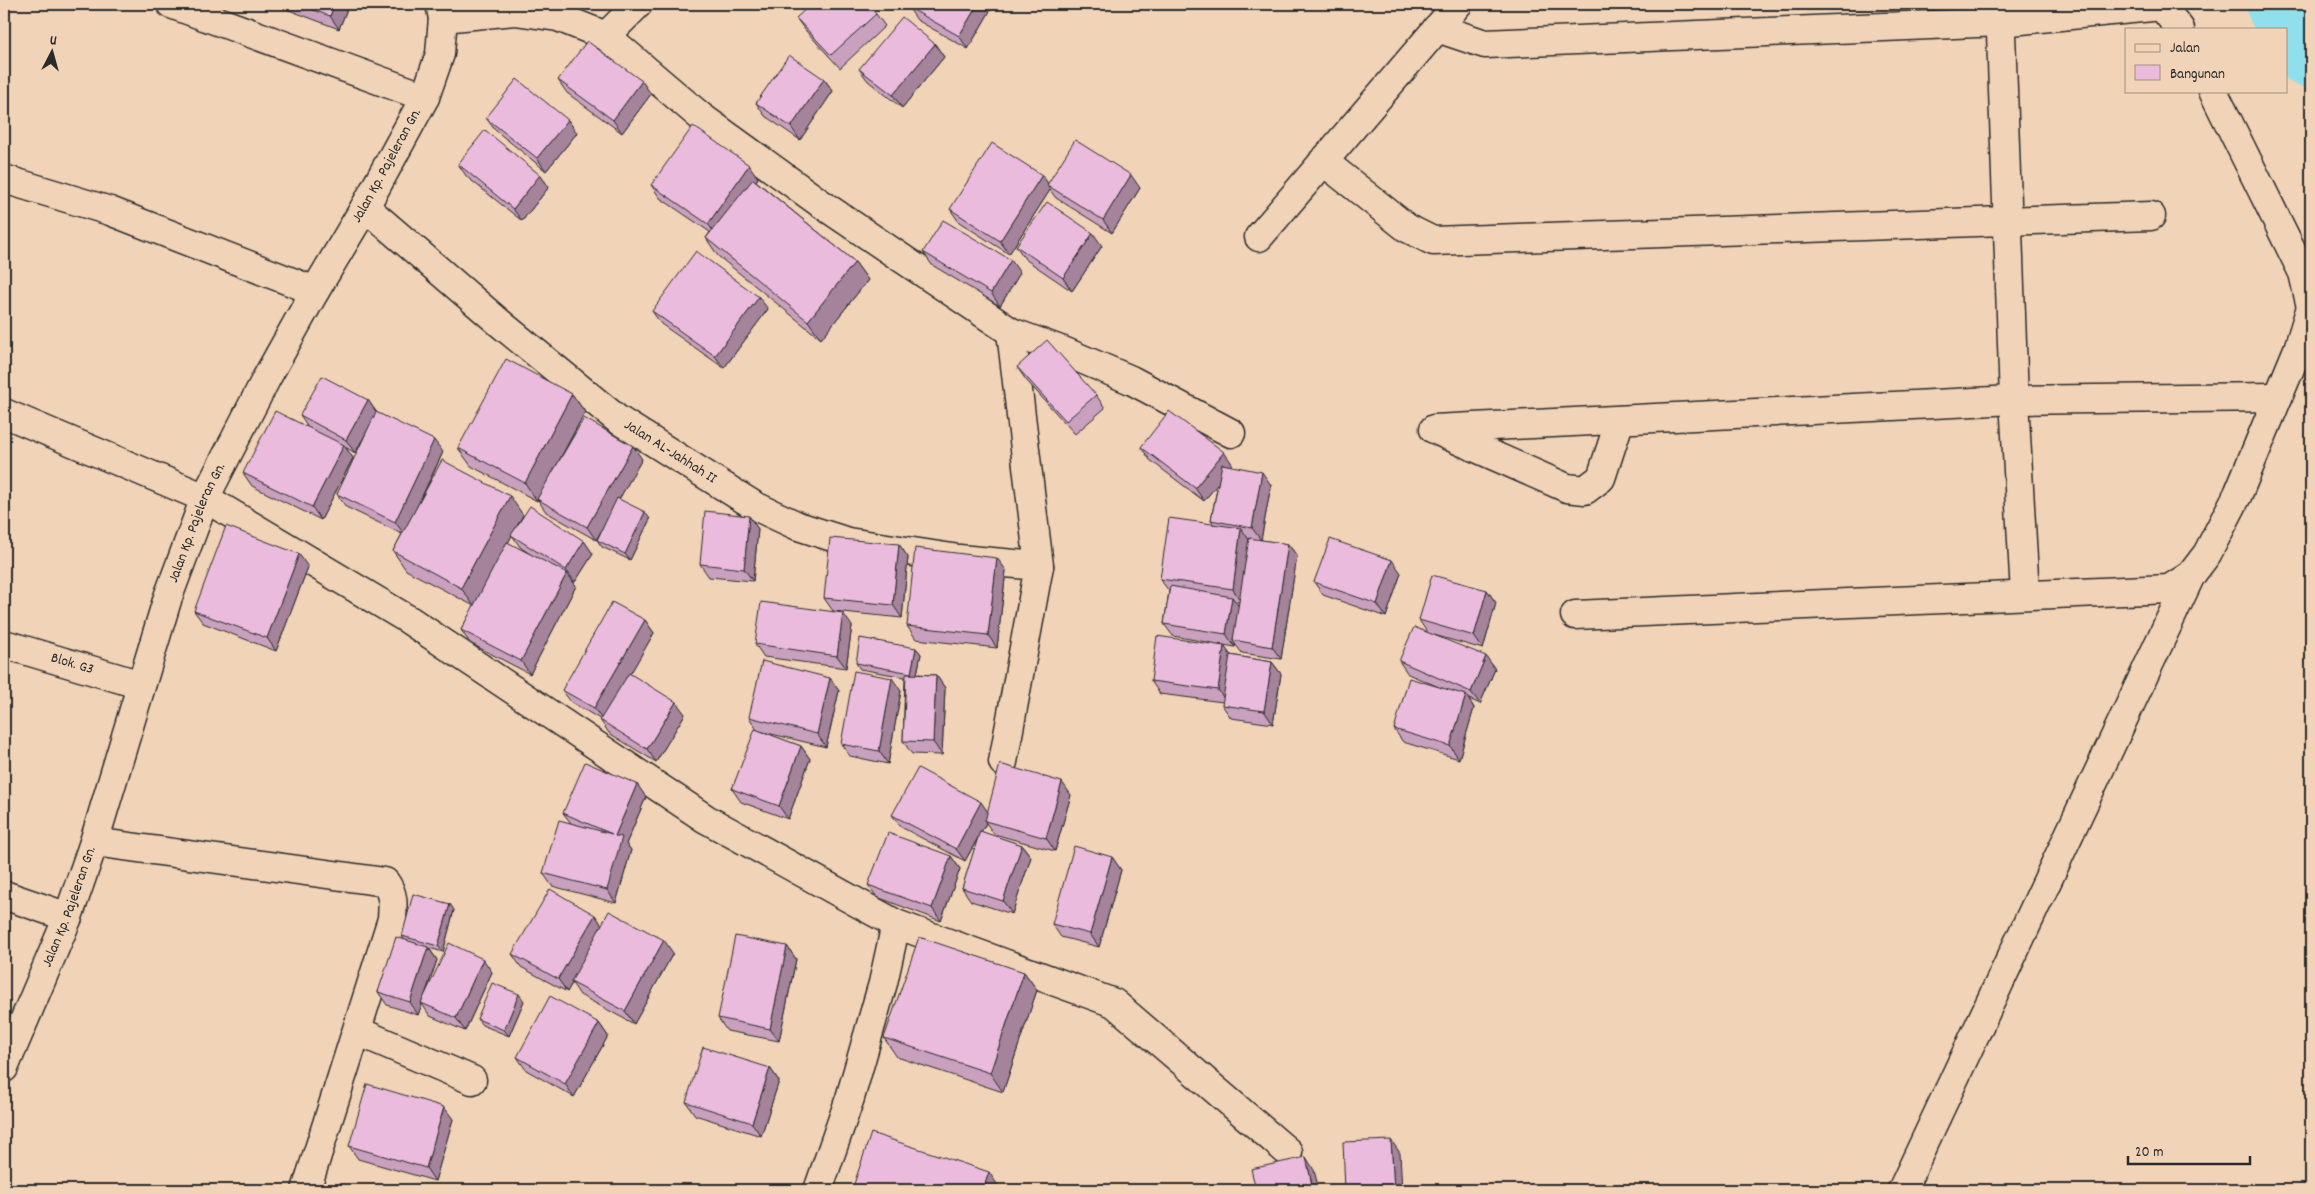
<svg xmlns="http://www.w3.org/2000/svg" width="2315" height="1194" viewBox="0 0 2315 1194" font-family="Dekko,sans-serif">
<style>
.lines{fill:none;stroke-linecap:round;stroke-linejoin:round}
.river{stroke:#90dfed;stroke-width:74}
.minor-casing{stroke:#2b2b2b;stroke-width:31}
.minor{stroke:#f1d3b7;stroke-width:28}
.wall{fill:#c9a1be;stroke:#2b2b2b;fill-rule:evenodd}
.shaded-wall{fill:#a4839b;stroke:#2b2b2b}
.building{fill:#eabbdd;stroke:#2b2b2b}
.labels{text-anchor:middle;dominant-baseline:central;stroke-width:4;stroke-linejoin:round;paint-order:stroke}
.street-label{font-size:15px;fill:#2b2b2b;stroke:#f1d3b7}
</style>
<rect width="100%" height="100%" fill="#f1d3b7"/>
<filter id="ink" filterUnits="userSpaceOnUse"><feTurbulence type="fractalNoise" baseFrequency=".02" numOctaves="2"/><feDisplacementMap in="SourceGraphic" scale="10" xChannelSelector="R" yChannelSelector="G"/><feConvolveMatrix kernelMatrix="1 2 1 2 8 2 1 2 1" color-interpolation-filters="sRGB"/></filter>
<g filter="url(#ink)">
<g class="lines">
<path class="river" d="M2283,4L2311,51"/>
<g class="minor-casing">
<g id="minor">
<path d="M171,4L425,97"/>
<path d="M2160,4L2180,29"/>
<path d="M2000,5L2014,400L2025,594"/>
<path d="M443,18L515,11L558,17L606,36L700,116L820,203L1011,332L1063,351L1131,380L1231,433"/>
<path d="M1437,28L1485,44L2001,22L2162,6"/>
<path d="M606,36L638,4"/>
<path d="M1323,161L1407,228L1433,241L2151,216"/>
<path d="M4,179L110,211L315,291"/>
<path id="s1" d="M365,207L501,324L617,419L755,506L798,526L848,542L959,559L1039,566"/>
<path d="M1259,237L1458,4"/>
<path d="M4,413L205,498L409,620L706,819L896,924L1114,1003L1288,1152"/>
<path d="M1434,429L2014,400L2278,397"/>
<path d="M1440,432L1567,488L1585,490L1601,478L1620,420"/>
<path d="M1575,615L2169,589L2191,575L2207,554L2238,494L2298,349L2311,307L2303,273L2213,91"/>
<path id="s2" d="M4,644L141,685"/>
<path d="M1003,762L1039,566L1011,332"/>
<path d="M94,842L385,882C394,894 393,904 392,919L306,1190"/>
<path d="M4,895L68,917"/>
<path d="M357,1031L472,1080"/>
<path id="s3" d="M4,1068L68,917L94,842L168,597L205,498L266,379L315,291L365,207L425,97L440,54L443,18L440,4"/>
<path d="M818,1190L850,1098L883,983L896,924"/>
<path d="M1902,1190L2191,575"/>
</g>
</g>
<use href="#minor" class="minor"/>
</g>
<g class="wall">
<path d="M273,4H349L339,29Z"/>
<path d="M910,4H994L968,49L917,20L908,7Z"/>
<path d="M876,14L885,26L840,68L805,30L796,18Z"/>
<path d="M935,44L944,57L902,108L868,81L859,69Z"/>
<path d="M824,79L833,91L800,140L765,116L756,103Z"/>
<path d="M558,80L651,94L622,133L567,93Z"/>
<path d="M486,118L568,120L577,133L546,171L495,130Z"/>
<path d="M458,164L540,175L549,187L522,221L467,177Z"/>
<path d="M1042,175L1048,184L1140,188L1112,233L1056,198L1050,190L1009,254L959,222L950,209Z"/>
<path d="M758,178L756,181L855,262L868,280L821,339L718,256L706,238L710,232L660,198L651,185Z"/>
<path d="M1016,246H1102L1072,291L1025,259Z"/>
<path d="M923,252L1020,273L1000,306L932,265Z"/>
<path d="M768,309L724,368L661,324L652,311Z"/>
<path d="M1017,367L1096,395L1105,408L1075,434L1026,380Z"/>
<path d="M572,394L585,412L561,458L642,459L619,499L650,519L630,560L602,547L597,540L606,522L596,540L546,512L538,500L537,501L471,466L458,448Z"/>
<path d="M368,400L377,413L443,452L422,498L523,515L517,526L584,541L593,554L575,582L573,581L576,586L530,674L470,643L461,630L474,606L406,570L393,551L402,534L346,507L337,494L369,428L355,453L345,447L353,458L321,520L252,486L243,473L309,428L300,415ZM512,535L520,547L533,556L508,543Z"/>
<path d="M1141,447L1233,465L1232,466L1271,485L1261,540L1288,544L1297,556L1281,659L1242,653L1235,644V647L1173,636L1164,624L1169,591L1160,579L1214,525L1211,520L1218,483L1204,501L1150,460ZM1235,601L1239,602L1238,606Z"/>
<path d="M749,516L758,529L753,581L709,577L700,564Z"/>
<path d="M908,557L902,618L833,611L824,598Z"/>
<path d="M308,567L276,651L203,623L194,611Z"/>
<path d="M1006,570L997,648L916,639L907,626Z"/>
<path d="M1401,573L1386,617L1323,595L1314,582Z"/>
<path d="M1487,590L1496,603L1483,649L1434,635L1495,669L1480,704L1469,699L1474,708L1459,759L1403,742L1394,729L1439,687L1408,674L1399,661L1427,632L1419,620Z"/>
<path d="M645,620L654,633L630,674L685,714L656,762L609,733L600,720V719L571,702L562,690Z"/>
<path d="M852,626L846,668L764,657L755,644Z"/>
<path d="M1224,646L1230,655L1272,662L1281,674L1273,724L1231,718L1222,705L1223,702L1160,694L1151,681Z"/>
<path d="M916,648L921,654L917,674L936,675L945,688L942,755L912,754L903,741L905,677L860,669L856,663Z"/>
<path d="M830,678L839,691L826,747L759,731L801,746L810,759L788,819L741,802L732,789L757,730L749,717Z"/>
<path d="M901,691L888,764L850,756L841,744Z"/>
<path d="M1071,795L1055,851L994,834L986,823L981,832L1022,845L1031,857L1012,914L971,901L962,888L979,836L965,861L901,827L892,815L987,811Z"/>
<path d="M646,797L626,844L631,850L616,903L552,886L543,873L571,823L563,813Z"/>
<path d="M951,856L960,869L941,921L877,897L868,885Z"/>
<path d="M1112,857L1121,870L1099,947L1061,937L1052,924Z"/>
<path d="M454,910L443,952L429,948L437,960L426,992L492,972L465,1031L430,1016L422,1004L418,1015L387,1005L378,992L405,940L402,936Z"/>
<path d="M595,915L602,925L673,953L634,1024L580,995L572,983L567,992L521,967L512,954Z"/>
<path d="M787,946L796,959L779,1041L727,1031L718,1018Z"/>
<path d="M1024,972L1037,990L1003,1092L897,1057L884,1038Z"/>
<path d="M524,1001L509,1036L482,1025L477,1019Z"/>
<path d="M599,1023L608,1036L574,1097L526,1070L517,1057Z"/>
<path d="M770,1068L779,1081L761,1136L695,1115L686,1102Z"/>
<path d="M453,1119L435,1181L358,1159L349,1146Z"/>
</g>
<g class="shaded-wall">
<path d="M335,4H349L339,29L330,16Z"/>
<path d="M978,4H994L968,49L959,36Z"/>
<path d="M935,44L944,57L902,108L893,95Z"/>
<path d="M824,79L833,91L800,140L791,127Z"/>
<path d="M642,81L651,94L622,133L613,120Z"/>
<path d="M568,120L577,133L546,171L537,158Z"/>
<path d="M749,165L758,178L717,236L708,224Z"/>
<path d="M540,175L549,187L522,221L513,209Z"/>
<path d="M1042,175L1051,188L1047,185L1050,190L1009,254L1000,241Z"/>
<path d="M1131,175L1140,188L1112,233L1103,220Z"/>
<path d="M1093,233L1102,246L1072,291L1063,278Z"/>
<path d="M1011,260L1020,273L1000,306L991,293Z"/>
<path d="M855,262L868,280L821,339L808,321Z"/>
<path d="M759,297L768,309L724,368L715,356Z"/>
<path d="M572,394L585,412L538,500L537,499L538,500L537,501L525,483Z"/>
<path d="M368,400L377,413L355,453L346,440Z"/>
<path d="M434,440L443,452L404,534L395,522Z"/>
<path d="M344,445L353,458L321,520L312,507Z"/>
<path d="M633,446L642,459L596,540L587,527Z"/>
<path d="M1224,452L1233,465L1204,501L1195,488Z"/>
<path d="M1262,472L1271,485L1261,540L1252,528Z"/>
<path d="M510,496L523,515L474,606L461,588Z"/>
<path d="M645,512L650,519L630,560L625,554Z"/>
<path d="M749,516L758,529L753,581L744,569Z"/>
<path d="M1241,528L1250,541L1241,602L1233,589Z"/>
<path d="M584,541L593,554L575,582L566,570Z"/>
<path d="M899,544L908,557L902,618L893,605Z"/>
<path d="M1288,544L1297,556L1281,659L1272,647Z"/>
<path d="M299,554L308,567L276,651L267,638Z"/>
<path d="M997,558L1006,570L997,648L988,635Z"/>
<path d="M1392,560L1401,573L1386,617L1377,604Z"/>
<path d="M567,573L576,586L530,674L521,661Z"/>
<path d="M1487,590L1496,603L1483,649L1474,636Z"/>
<path d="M1232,597L1241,609L1233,640L1235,644V647L1226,634Z"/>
<path d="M843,613L852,626L846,668L837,656Z"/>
<path d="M645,620L654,633L603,721L594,708Z"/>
<path d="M1224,646L1233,658L1227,703L1218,690Z"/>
<path d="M916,648L921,654L916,679L911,673Z"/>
<path d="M1486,656L1495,669L1480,704L1471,692Z"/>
<path d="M1272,662L1281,674L1273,724L1264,711Z"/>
<path d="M936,675L945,688L942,755L933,742Z"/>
<path d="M830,678L839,691L826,747L817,734Z"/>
<path d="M892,678L901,691L888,764L879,751Z"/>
<path d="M1466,695L1474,708L1459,759L1450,746Z"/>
<path d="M676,702L685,714L656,762L647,749Z"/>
<path d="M801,746L810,759L788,819L779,806Z"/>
<path d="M1062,782L1071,795L1055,851L1046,838Z"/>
<path d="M637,784L646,797L626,844L631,850L616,903L607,890L615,836Z"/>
<path d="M981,802L990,815L985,821L986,823L965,861L956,849Z"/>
<path d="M1022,845L1031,857L1012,914L1003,901Z"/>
<path d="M951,856L960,869L941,921L932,908Z"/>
<path d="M1112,857L1121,870L1099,947L1090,934Z"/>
<path d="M450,904L454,910L443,952L438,946Z"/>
<path d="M595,915L604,928L571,982L572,983L567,992L558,979Z"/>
<path d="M664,940L673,953L634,1024L625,1011Z"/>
<path d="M787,946L796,959L779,1041L770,1029Z"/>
<path d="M428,947L437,960L422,1003H421L422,1004L418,1015L410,1002Z"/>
<path d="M483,959L492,972L465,1031L456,1018Z"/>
<path d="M1024,972L1037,990L1003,1092L990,1073Z"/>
<path d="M519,994L524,1001L509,1036L504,1030Z"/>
<path d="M599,1023L608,1036L574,1097L565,1084Z"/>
<path d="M770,1068L779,1081L761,1136L752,1123Z"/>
<path d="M444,1107L453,1119L435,1181L426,1168Z"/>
<path d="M1391,1140L1400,1153L1402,1190H1394Z"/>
<path d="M1306,1157L1314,1170L1319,1190H1313Z"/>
<path d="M989,1172L1001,1190H983Z"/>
</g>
<g class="building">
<path d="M297,4H335L330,16Z"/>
<path d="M811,4H867L876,14L831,55L796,18Z"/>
<path d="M910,4H978L959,36L908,7Z"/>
<path d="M902,17L935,44L893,95L859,69Z"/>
<path d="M587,41L642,81L613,120L558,80Z"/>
<path d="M789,55L824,79L791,127L756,103Z"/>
<path d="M517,79L568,120L537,158L486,118Z"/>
<path d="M693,126L749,165L708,224L651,185Z"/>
<path d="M485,130L540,175L513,209L458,164Z"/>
<path d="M1075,140L1131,175L1103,220L1047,185Z"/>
<path d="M992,143L1042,175L1000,241L950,209Z"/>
<path d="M753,179L855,262L808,321L706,238Z"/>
<path d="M1047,202L1093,233L1063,278L1016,246Z"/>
<path d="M943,220L1011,260L991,293L923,252Z"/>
<path d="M696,251L759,297L715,356L652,311Z"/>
<path d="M1047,340L1096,395L1066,421L1017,367Z"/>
<path d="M506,359L572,394L525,483L458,448Z"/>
<path d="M322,376L368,400L346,440L300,415Z"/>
<path d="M275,411L344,445L312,507L243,473Z"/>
<path d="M1169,411L1224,452L1195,488L1141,447Z"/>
<path d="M376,412L434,440L395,522L337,494Z"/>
<path d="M584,418L633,446L587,527L537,499Z"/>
<path d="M442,460L510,496L461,588L393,551Z"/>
<path d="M1222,464L1262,472L1252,528L1211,520Z"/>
<path d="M617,498L645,512L625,554L597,540Z"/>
<path d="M530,506L584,541L566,570L511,535Z"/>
<path d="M705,511L749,516L744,569L700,564Z"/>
<path d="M1169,518L1241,528L1233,589L1160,579Z"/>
<path d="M226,526L299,554L267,638L194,611Z"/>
<path d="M830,538L899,544L893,605L824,598Z"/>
<path d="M1249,538L1288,544L1272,647L1233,640Z"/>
<path d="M1330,539L1392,560L1377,604L1314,582Z"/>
<path d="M507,542L567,573L521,661L461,630Z"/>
<path d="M915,548L997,558L988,635L907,626Z"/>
<path d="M1432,575L1487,590L1474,636L1419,620Z"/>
<path d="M1170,586L1232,597L1226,634L1164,624Z"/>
<path d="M612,602L645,620L594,708L562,690Z"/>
<path d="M761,602L843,613L837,656L755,644Z"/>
<path d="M1414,627L1486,656L1471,692L1399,661Z"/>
<path d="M1157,636L1224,646L1218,690L1151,681Z"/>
<path d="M860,638L916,648L911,673L856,663Z"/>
<path d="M1230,655L1272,662L1264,711L1222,705Z"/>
<path d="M762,661L830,678L817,734L749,717Z"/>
<path d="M854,671L892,678L879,751L841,744Z"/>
<path d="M629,673L676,702L647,749L600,720Z"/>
<path d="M906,674L936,675L933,742L903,741Z"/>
<path d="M1409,678L1466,695L1450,746L1394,729Z"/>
<path d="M755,729L801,746L779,806L732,789Z"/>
<path d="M585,762L637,784L615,836L622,837L607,890L543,873L559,820L612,834L563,813Z"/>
<path d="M1000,764L1062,782L1046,838L985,821Z"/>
<path d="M918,768L981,802L956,849L892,815Z"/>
<path d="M980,831L1022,845L1003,901L962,888Z"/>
<path d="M888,833L951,856L932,908L868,885Z"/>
<path d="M1074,846L1112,857L1090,934L1052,924Z"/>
<path d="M550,889L595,915L558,979L512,954Z"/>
<path d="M413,894L450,904L438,946L402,936Z"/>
<path d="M609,911L664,940L625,1011L571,982Z"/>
<path d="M735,936L787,946L770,1029L718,1018Z"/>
<path d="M396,937L428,947L410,1002L378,992Z"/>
<path d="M919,937L1024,972L990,1073L884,1038Z"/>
<path d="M449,943L483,959L456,1018L421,1003Z"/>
<path d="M492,983L519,994L504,1030L477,1019Z"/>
<path d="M550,996L599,1023L565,1084L517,1057Z"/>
<path d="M703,1047L770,1068L752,1123L686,1102Z"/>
<path d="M367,1084L444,1107L426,1168L349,1146Z"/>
<path d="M871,1133L989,1172L983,1190H852Z"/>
<path d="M1391,1140L1394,1190H1345L1343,1142Z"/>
<path d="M1306,1157L1313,1190H1256L1251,1169Z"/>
</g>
</g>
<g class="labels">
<g class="street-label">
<text stroke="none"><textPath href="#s3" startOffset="984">Jalan Kp. Pajeleran Gn.</textPath></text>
<text stroke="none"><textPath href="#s1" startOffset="392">Jalan AL-Jahhah II</textPath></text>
<text stroke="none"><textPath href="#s3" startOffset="579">Jalan Kp. Pajeleran Gn.</textPath></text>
<text stroke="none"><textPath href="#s2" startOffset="71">Blok. G3</textPath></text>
<text stroke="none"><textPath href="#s3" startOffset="174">Jalan Kp. Pajeleran Gn.</textPath></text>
</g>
</g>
<rect width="2315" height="1194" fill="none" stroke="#f1d3b7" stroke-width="20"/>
<rect x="10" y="10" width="2295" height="1174" fill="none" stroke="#2b2b2b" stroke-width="2" filter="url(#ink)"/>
<rect x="2125" y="28" width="162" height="65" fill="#f1d3b7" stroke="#a2907f"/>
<rect x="2135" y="44" width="25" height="8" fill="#f1d3b7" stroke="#a2907f"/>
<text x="2170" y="52" font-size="15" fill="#2b2b2b">Jalan</text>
<rect x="2135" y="65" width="25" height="15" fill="#eabbdd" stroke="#a2907f"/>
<text x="2170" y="78" font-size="15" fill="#2b2b2b">Bangunan</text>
<g transform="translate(52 52) rotate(6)" stroke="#f1d3b7" stroke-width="4" paint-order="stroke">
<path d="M0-4L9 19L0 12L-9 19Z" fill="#2b2b2b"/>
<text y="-8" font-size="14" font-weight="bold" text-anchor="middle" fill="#2b2b2b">U</text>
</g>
<path d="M2128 1156v8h122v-8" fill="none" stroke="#2b2b2b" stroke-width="2.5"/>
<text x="2135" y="1156" font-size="15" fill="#2b2b2b" stroke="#f1d3b7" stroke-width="4" paint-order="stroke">20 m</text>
</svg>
